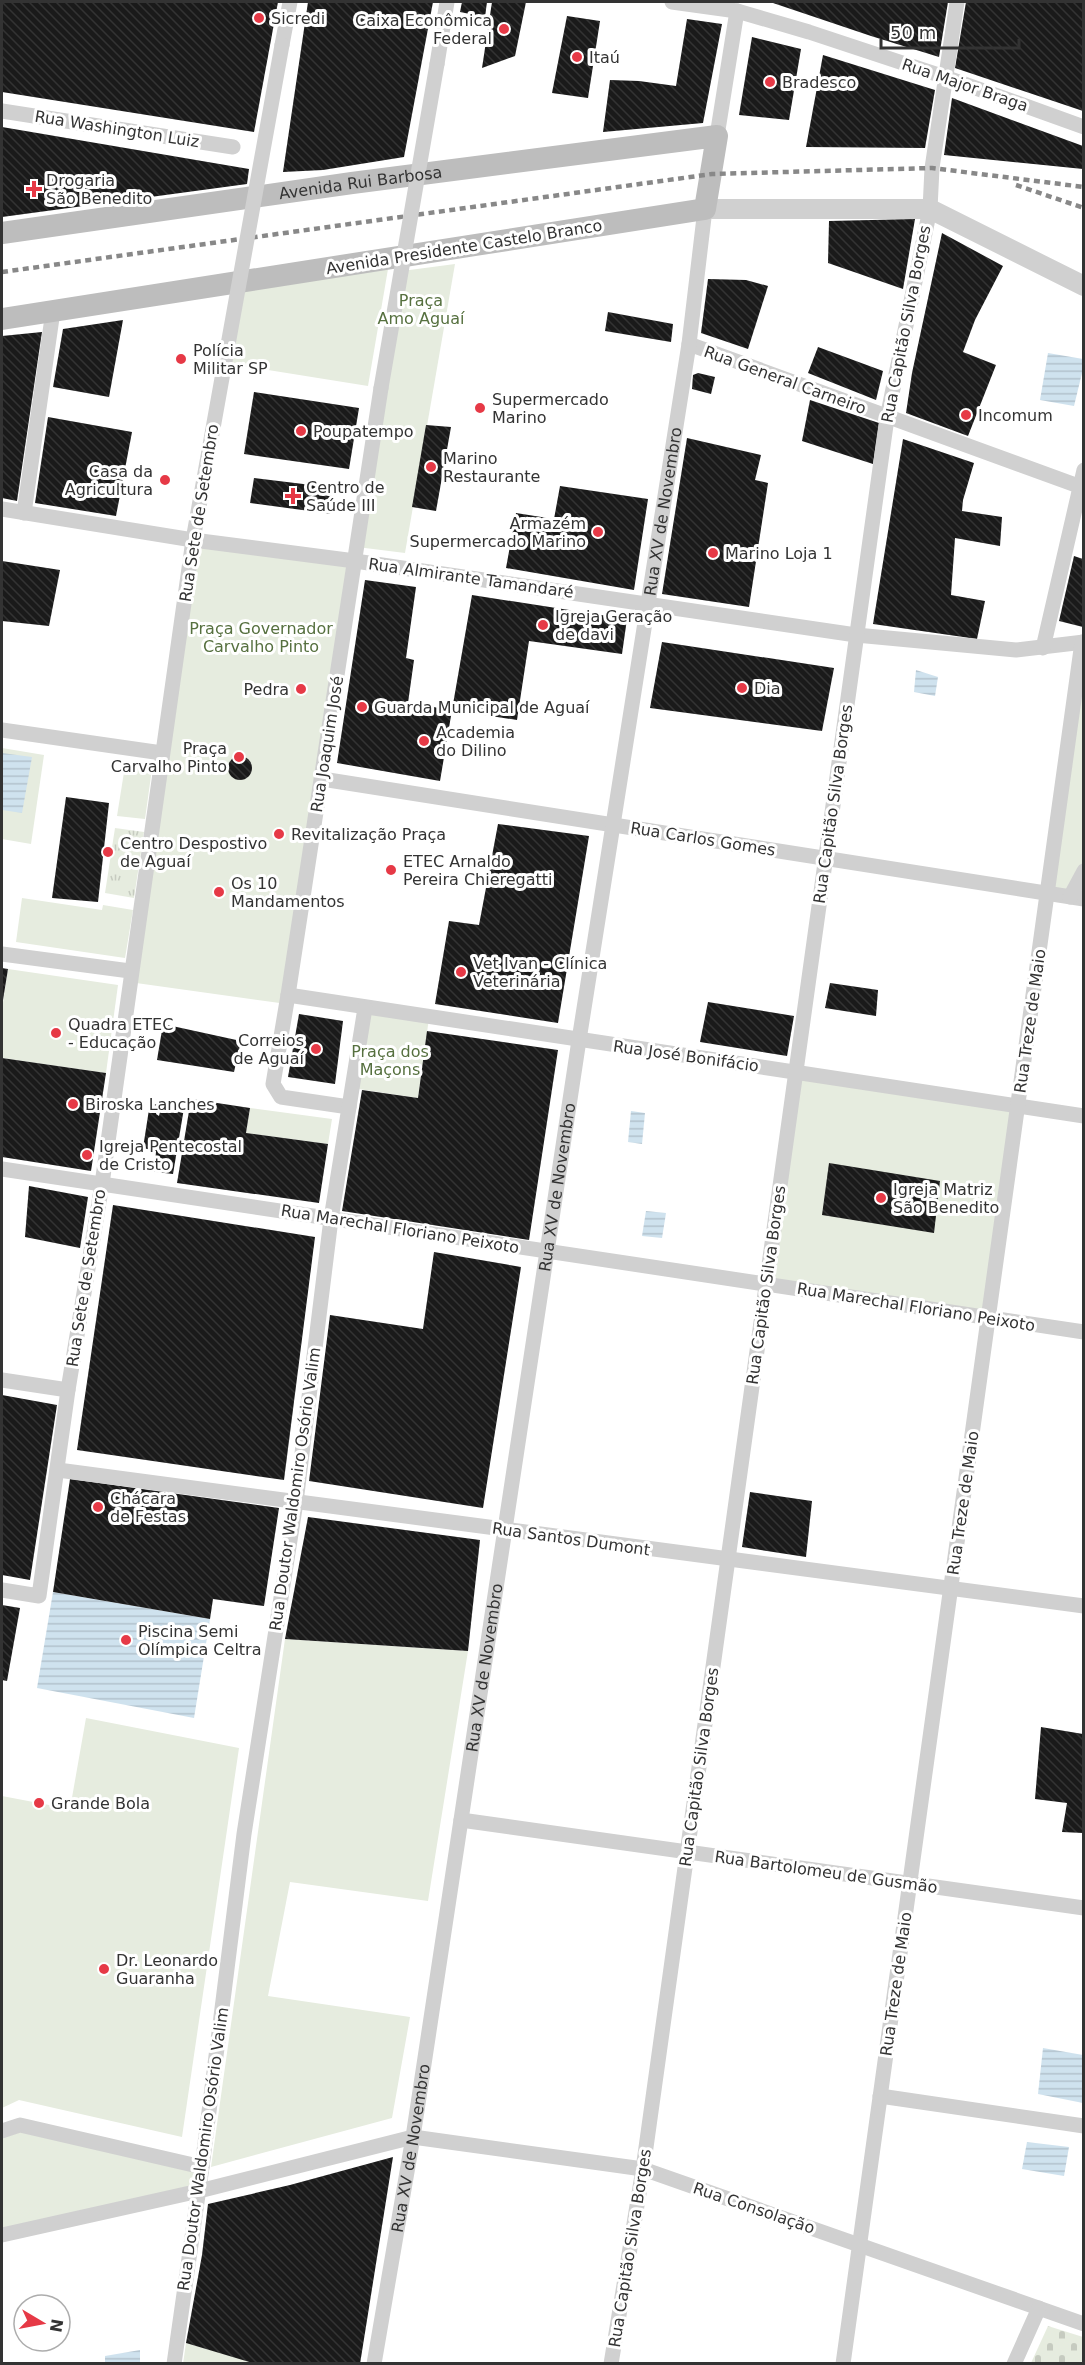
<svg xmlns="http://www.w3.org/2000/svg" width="1085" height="2365" viewBox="0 0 1085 2365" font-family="'DejaVu Sans',sans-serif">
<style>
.grass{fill:url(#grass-tufts)}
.cemetery{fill:url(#cemetery-stones)}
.green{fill:#e6ecdf}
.water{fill:url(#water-rules)}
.building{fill:url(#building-back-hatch)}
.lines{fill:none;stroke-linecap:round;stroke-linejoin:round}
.minor{stroke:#d0d0d0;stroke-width:15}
.tertiary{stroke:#d0d0d0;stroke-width:20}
.secondary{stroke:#bdbdbd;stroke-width:22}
.rail{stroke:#888;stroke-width:4.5;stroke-dasharray:6 4.5;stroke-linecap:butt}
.minor-bridge{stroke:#d0d0d0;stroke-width:15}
.poi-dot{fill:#e63946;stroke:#fff;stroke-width:2}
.labels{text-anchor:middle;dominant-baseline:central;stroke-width:6;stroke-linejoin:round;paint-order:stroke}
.poi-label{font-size:16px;fill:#333;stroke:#fff;text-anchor:start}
.street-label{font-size:16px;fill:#333;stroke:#fff}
.park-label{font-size:16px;fill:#56703f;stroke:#fff}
</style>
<defs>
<pattern id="grass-tufts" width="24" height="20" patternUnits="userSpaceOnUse" patternTransform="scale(1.5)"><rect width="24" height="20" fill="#e6ecdf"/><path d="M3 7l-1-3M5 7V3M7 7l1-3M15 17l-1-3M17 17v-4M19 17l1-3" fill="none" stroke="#c6cbc0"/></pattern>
<pattern id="cemetery-stones" width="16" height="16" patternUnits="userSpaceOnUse" patternTransform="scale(1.5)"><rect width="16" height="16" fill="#e6ecdf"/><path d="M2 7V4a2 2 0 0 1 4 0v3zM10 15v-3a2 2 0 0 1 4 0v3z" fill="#c6cbc0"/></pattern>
<pattern id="water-rules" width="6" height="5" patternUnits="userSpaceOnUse" patternTransform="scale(1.5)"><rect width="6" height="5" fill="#cfe2ee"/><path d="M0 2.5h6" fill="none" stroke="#b2c2cd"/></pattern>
<pattern id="building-back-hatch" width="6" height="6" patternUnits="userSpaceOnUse" patternTransform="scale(1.5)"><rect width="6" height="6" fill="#1a1a1a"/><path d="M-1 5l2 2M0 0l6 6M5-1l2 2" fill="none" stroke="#333"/></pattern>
</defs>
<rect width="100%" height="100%" fill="#fff"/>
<path class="grass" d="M115,828L144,832L134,898L105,893Z"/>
<path class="cemetery" d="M1048,2326L1083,2337V2363H1031Z"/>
<g class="green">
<path d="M455,264L405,553L357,547L402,271Z"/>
<path d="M388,269L368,386L230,364L242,292Z"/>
<path d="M193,540L355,561L287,1004L129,982Z"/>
<path d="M1084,642L1083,871L1070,897L1047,893Z"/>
<path d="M2,748L44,755L31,844L2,839Z"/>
<path d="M125,766L152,769L145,819L117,816Z"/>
<path d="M22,898L102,910L103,905L133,910L125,958L16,942Z"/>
<path d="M8,969L118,985L106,1073L2,1058V1009Z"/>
<path d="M365,1008L429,1018L418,1098L352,1088Z"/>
<path d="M795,1072L1018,1105L988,1318L766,1284Z"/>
<path d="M250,1108L332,1119L328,1144L246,1133Z"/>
<path d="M285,1639L468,1651L428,1901L290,1882L268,1996L410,2017L392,2118L211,2167Z"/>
<path d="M86,1718L239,1748L182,2137L19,2100L2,2108V1796L70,1809Z"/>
<path d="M20,2125L202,2167L199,2191L2,2235V2131Z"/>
<path d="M186,2343L256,2363L183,2364Z"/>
</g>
<g class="water">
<path d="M1048,353L1083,359V369L1074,406L1040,400Z"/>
<path d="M916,670L938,677L935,696L914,692Z"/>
<path d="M2,753L32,757L22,813L2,810Z"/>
<path d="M631,1111L645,1113L642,1144L628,1142Z"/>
<path d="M646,1211L666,1213L662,1238L642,1236Z"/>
<path d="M53,1592L210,1619L194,1718L37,1688Z"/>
<path d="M1043,2048L1083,2055V2103L1038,2094Z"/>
<path d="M1027,2142L1069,2147L1064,2176L1022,2169Z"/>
<path d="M140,2350V2363H105V2356Z"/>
</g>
<g class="building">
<path d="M2,2H278L254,132L2,92Z"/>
<path d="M308,2H433L404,157L323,170L283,172Z"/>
<path d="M462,2H487L485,17L460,12Z"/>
<path d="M492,2H526L515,56L482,68Z"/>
<path d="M770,2H948L939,57L871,36Z"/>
<path d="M966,2H1083V111L955,68Z"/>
<path d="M567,16L600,21L588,98L552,93Z"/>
<path d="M687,19L722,24L703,123L603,132L610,80L639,81L676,86Z"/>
<path d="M752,37L801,49L789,120L739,115Z"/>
<path d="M823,55L935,90L925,148L806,147Z"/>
<path d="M952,98L1083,146V169L944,155Z"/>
<path d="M2,127L249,169L247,184L2,217Z"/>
<path d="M915,219L903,289L828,263L829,221Z"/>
<path d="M942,233L1003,266L975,320L963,352L996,365L968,436L906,413L912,373Z"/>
<path d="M708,279L746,280L768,286L748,349L701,333Z"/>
<path d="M608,312L673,324L671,342L605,331Z"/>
<path d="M123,320L109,397L53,387L63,329Z"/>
<path d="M42,332L17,501L2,498V336Z"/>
<path d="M818,347L883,371L876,400L808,373Z"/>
<path d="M698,373L715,377L711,394L692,389L693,375Z"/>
<path d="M254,392L359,408L349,469L244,454Z"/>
<path d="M810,400L879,423L873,464L802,441Z"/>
<path d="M48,417L132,432L116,516L35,503Z"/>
<path d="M426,425L451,427L436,511L412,507Z"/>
<path d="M687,438L761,455L755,480L768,483L749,607L662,594Z"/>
<path d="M903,439L974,463L963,500L962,511L1002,517L1000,546L955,538L951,595L985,601L977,639L873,624Z"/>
<path d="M254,478L336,488L332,514L250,503Z"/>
<path d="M560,486L648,499L634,590L506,568L516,513L554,519Z"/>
<path d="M1074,556L1083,559V627L1059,621Z"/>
<path d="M2,561L60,570L49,626L2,621Z"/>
<path d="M365,580L416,587L406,658L414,660L408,703L452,710L440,781L337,763Z"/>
<path d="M472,595L627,619L622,654L529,641L517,720L452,710Z"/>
<path d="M662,642L834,668L822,731L650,708Z"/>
<circle cx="240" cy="768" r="12"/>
<path d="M66,797L109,803L98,902L52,898Z"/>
<path d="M498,824L589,836L558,1023L435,1004L449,921L479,925Z"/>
<path d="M2,968L8,969L3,1000H2Z"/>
<path d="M830,983L878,990L876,1016L825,1008Z"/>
<path d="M708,1002L794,1016L787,1056L700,1042Z"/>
<path d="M299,1014L343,1021L335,1084L288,1077Z"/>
<path d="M163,1024L241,1041L234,1072L157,1060Z"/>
<path d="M427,1031L558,1050L529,1240L342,1211L362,1090L418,1098Z"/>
<path d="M2,1058L106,1073L91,1171L2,1157Z"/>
<path d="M191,1099L250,1108L246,1133L328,1144L319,1203L177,1183Z"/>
<path d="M150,1103L158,1105L156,1114L159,1116L162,1103L184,1108L173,1174L139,1170L141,1161L155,1164L156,1151L143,1148Z"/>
<path d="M829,1163L940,1181L934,1233L822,1215Z"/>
<path d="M29,1186L88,1197L80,1248L25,1237Z"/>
<path d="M113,1205L315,1237L284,1480L77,1450Z"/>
<path d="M434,1252L521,1267L483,1508L309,1481L330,1315L423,1329Z"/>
<path d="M2,1395L57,1405L30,1580L2,1575Z"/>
<path d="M70,1479L279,1508L264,1606L213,1599L210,1619L53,1592Z"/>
<path d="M750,1492L812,1501L806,1557L742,1547Z"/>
<path d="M308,1517L480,1540L468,1651L285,1639Z"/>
<path d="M2,1605L20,1608L7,1681L2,1680Z"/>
<path d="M1041,1727L1083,1734V1833L1062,1832L1067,1803L1035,1799Z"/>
<path d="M393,2157L360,2364H256L186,2343L202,2255L208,2204L290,2185Z"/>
</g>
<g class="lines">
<g class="minor">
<path d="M672,2L737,11L809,32L945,77L1084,127"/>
<path d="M282,45L290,2"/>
<path d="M437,64L447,2"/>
<path d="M2,111L233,147"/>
<path d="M717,136L737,11"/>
<path d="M689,344L1084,488"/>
<path d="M2,509L193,540L355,561L856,635L1016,650L1084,642"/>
<path d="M24,513L53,311"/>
<path d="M1043,648L1084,470"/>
<path d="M2,730L162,753"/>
<path d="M322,779L1084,899"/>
<path d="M1070,897L1084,871"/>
<path d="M2,954L130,971"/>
<path d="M288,995L1084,1116"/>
<path d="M349,1107L281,1097L273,1084L288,995L381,388"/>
<path d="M2,1169L1084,1332"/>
<path d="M2,1380L68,1390"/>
<path d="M58,1470L1084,1606"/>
<path d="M2,1590L39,1596L68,1390L102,1184L193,540L224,367"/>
<path d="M461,1820L1084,1908"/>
<path d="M880,2096L1084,2126"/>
<path d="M2,2131L20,2125L202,2167"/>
<path d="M2,2235L199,2191L413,2137L643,2169L1084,2324"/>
<path d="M174,2364L202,2167L244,1834L296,1502L331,1219L365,1008"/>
<path id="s1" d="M374,2364L413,2137L579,1040L689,344L705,209"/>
<path d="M611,2364L643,2169L887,418L930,209L932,168L957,2"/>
<path d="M843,2364L1082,642"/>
<path d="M1014,2364L1039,2308"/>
</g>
<path class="tertiary" d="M705,209H930L1084,286"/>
<path class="secondary" id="s2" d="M2,233L352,183L717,136L705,209L2,319"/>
<g class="rail">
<path d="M1016,185L1084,208"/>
<path d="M2,272L712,174L932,168L1084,187"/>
</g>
<g class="minor-bridge">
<path d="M224,367L282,45"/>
<path d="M381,388L437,64"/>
</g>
</g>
<g class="poi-dot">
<circle cx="259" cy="18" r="6"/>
<circle cx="504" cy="29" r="6"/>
<circle cx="577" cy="57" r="6"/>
<circle cx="770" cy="82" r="6"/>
<path d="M31 180h6v6h6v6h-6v6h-6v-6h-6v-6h6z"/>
<circle cx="181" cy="359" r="6"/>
<circle cx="480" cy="408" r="6"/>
<circle cx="966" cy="415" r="6"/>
<circle cx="301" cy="431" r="6"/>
<circle cx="431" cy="467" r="6"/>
<circle cx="165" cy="480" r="6"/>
<path d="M290 487h6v6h6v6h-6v6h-6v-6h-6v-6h6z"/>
<circle cx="598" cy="532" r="6"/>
<circle cx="713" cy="553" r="6"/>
<circle cx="543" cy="625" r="6"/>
<circle cx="742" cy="688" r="6"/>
<circle cx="301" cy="689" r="6"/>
<circle cx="362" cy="707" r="6"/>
<circle cx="424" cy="741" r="6"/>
<circle cx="239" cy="757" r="6"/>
<circle cx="279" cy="834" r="6"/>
<circle cx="108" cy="852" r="6"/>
<circle cx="391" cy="870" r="6"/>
<circle cx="219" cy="892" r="6"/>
<circle cx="461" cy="972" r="6"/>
<circle cx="56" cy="1033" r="6"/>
<circle cx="316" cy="1049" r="6"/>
<circle cx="73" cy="1104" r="6"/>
<circle cx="87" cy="1155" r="6"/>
<circle cx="881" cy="1198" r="6"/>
<circle cx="98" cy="1507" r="6"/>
<circle cx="126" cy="1640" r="6"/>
<circle cx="39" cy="1803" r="6"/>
<circle cx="104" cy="1969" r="6"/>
</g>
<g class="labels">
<g class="poi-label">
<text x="271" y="18">Sicredi</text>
<text x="492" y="20" text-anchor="end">Caixa Econômica<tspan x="492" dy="18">Federal</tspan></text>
<text x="589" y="57">Itaú</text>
<text x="782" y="82">Bradesco</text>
<text x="46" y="180">Drogaria<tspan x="46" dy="18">São Benedito</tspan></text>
<text x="193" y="350">Polícia<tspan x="193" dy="18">Militar SP</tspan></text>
<text x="492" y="399">Supermercado<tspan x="492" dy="18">Marino</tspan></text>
<text x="978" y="415">Incomum</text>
<text x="313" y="431">Poupatempo</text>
<text x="443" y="458">Marino<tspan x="443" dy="18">Restaurante</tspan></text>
<text x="153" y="471" text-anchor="end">Casa da<tspan x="153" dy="18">Agricultura</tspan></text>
<text x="306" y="487">Centro de<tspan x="306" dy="18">Saúde III</tspan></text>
<text x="586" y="523" text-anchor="end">Armazém<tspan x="586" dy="18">Supermercado Marino</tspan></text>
<text x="725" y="553">Marino Loja 1</text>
<text x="555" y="616">Igreja Geração<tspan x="555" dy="18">de davi</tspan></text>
<text x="754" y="688">Dia</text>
<text x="289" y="689" text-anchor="end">Pedra</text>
<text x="374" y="707">Guarda Municipal de Aguaí</text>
<text x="436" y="732">Academia<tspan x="436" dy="18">do Dilino</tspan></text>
<text x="227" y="748" text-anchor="end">Praça<tspan x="227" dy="18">Carvalho Pinto</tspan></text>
<text x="291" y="834">Revitalização Praça</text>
<text x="120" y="843">Centro Despostivo<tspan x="120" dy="18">de Aguaí</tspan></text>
<text x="403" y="861">ETEC Arnaldo<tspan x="403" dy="18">Pereira Chieregatti</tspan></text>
<text x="231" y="883">Os 10<tspan x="231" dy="18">Mandamentos</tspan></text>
<text x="473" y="963">Vet Ivan - Clínica<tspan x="473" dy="18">Veterinária</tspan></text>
<text x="68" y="1024">Quadra ETEC<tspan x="68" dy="18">- Educação</tspan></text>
<text x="304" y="1040" text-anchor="end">Correios<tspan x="304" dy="18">de Aguaí</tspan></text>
<text x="85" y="1104">Biroska Lanches</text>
<text x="99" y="1146">Igreja Pentecostal<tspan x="99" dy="18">de Cristo</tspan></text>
<text x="893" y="1189">Igreja Matriz<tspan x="893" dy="18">São Benedito</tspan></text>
<text x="110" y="1498">Chácara<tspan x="110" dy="18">de Festas</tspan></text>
<text x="138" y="1631">Piscina Semi<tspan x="138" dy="18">Olímpica Celtra</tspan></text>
<text x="51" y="1803">Grande Bola</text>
<text x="116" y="1960">Dr. Leonardo<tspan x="116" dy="18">Guaranha</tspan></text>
</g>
<g class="street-label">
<text transform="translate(965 85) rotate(19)">Rua Major Braga</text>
<text transform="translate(117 129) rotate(9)">Rua Washington Luiz</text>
<text stroke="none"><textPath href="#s2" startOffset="362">Avenida Rui Barbosa</textPath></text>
<text transform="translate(464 247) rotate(-9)">Avenida Presidente Castelo Branco</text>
<text transform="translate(906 324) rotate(-79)">Rua Capitão Silva Borges</text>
<text transform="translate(785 380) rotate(20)">Rua General Carneiro</text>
<text stroke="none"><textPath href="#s1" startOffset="1875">Rua XV de Novembro</textPath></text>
<text transform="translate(199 513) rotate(-81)">Rua Sete de Setembro</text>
<text transform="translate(471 578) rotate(8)">Rua Almirante Tamandaré</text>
<text transform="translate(327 744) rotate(-81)">Rua Joaquim José</text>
<text transform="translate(833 804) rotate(-82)">Rua Capitão Silva Borges</text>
<text transform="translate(703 839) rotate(9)">Rua Carlos Gomes</text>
<text transform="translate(1030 1021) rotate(-82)">Rua Treze de Maio</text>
<text transform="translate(686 1056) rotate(8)">Rua José Bonifácio</text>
<text stroke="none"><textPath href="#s1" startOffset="1191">Rua XV de Novembro</textPath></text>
<text transform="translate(400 1229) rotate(9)">Rua Marechal Floriano Peixoto</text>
<text transform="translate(86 1278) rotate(-81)">Rua Sete de Setembro</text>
<text transform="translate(766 1285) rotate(-82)">Rua Capitão Silva Borges</text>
<text transform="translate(916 1307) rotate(9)">Rua Marechal Floriano Peixoto</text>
<text transform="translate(295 1489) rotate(-82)">Rua Doutor Waldomiro Osório Valim</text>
<text transform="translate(963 1503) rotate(-82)">Rua Treze de Maio</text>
<text transform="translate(571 1539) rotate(8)">Rua Santos Dumont</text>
<text stroke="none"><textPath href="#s1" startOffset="705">Rua XV de Novembro</textPath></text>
<text transform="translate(699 1767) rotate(-82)">Rua Capitão Silva Borges</text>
<text transform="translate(826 1872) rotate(8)">Rua Bartolomeu de Gusmão</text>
<text transform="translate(896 1984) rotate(-82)">Rua Treze de Maio</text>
<text stroke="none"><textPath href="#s1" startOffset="219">Rua XV de Novembro</textPath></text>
<text transform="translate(203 2149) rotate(-82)">Rua Doutor Waldomiro Osório Valim</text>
<text transform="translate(754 2208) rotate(19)">Rua Consolação</text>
<text transform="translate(630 2248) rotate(-81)">Rua Capitão Silva Borges</text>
</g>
<g class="park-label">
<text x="421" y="300">Praça<tspan x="421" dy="18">Amo Aguaí</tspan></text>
<text x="261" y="628">Praça Governador<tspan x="261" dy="18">Carvalho Pinto</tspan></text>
<text x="390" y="1051">Praça dos<tspan x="390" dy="18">Maçons</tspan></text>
</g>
</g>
<rect width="1085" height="2365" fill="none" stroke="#333333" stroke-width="6"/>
<g transform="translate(42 2323) rotate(100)"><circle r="28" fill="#ffffff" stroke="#adadad" stroke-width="1.5"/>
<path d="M0-4.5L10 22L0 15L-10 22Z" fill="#e63946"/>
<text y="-9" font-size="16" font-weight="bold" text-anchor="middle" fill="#333333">N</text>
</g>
<path d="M881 39v9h138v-9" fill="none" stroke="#333333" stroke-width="3"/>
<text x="890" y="39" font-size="18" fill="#333333" stroke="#ffffff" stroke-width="4.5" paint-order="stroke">50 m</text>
</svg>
